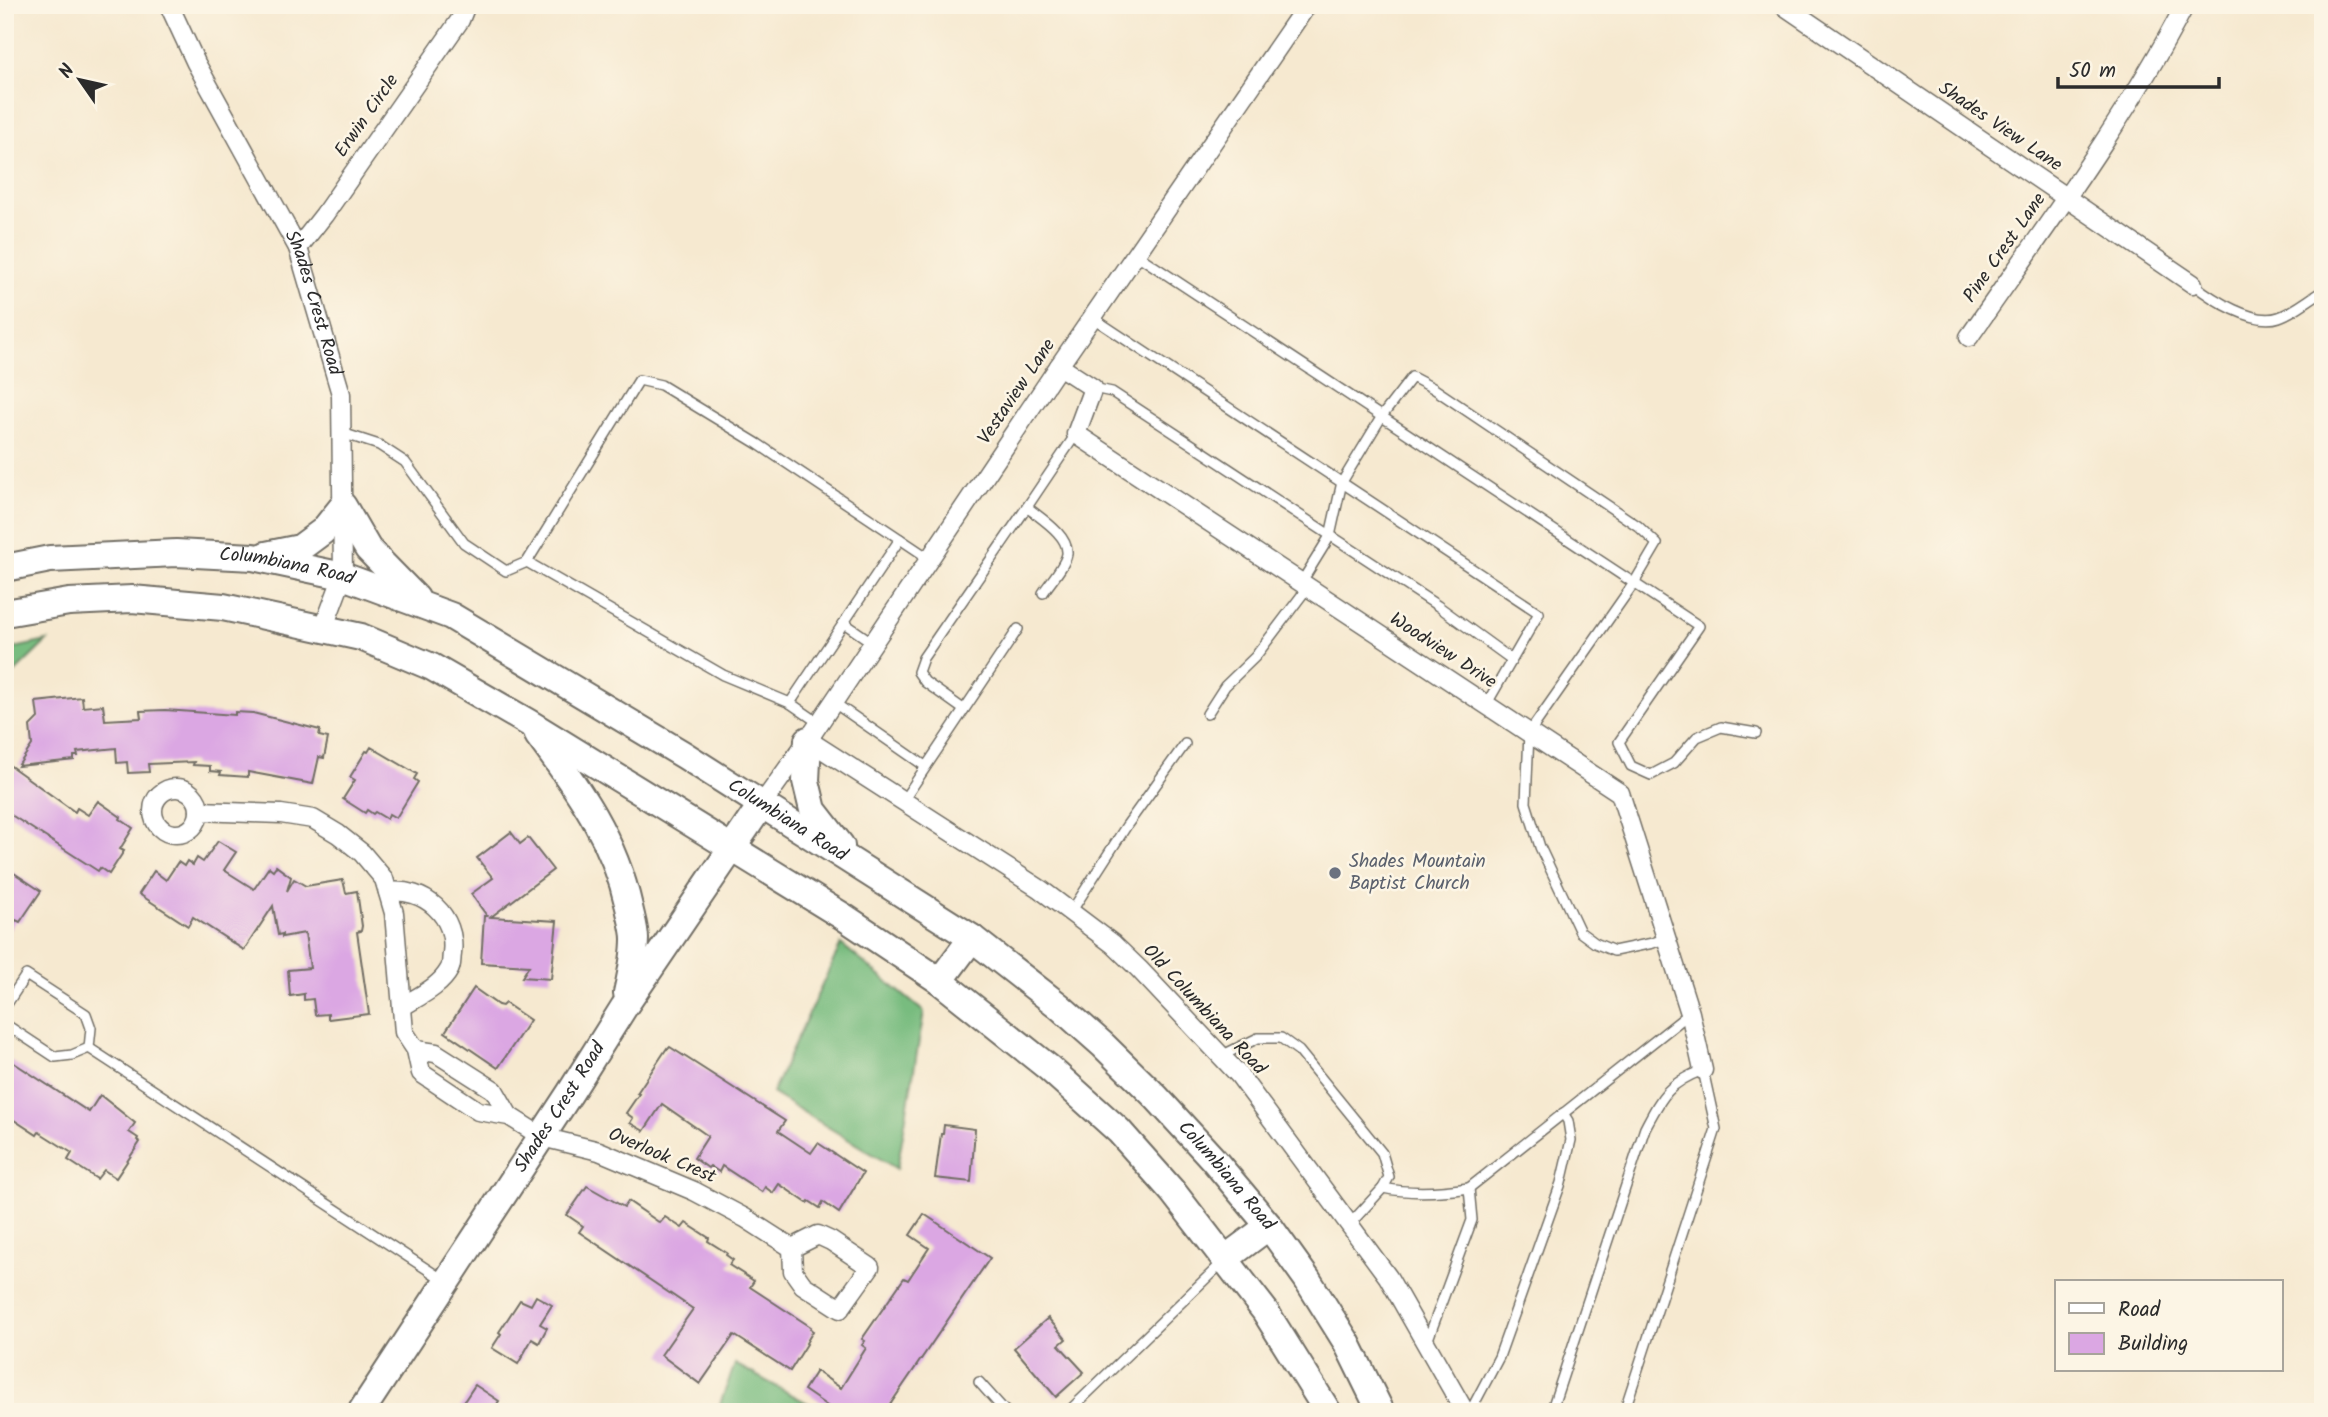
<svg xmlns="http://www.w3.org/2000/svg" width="2328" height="1417" viewBox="0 0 2328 1417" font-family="Kalam,sans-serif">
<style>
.forest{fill:#78bc7f;stroke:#527455;stroke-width:2}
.building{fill:#dba7e3}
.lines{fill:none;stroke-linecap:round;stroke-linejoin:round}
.lane-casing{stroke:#726e65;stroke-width:12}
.street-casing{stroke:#726e65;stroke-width:21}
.secondary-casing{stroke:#726e65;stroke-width:30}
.lane{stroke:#fff;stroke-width:9}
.street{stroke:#fff;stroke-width:18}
.secondary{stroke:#fff;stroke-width:26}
.worship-dot{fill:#6b7280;stroke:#fcf5e5;stroke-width:2.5}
.labels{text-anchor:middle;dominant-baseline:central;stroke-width:5;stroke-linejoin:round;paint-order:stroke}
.street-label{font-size:19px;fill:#2b2b2b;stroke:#fcf5e5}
.worship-label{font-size:19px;fill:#5b616d;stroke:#fcf5e5;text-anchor:start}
</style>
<rect width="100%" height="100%" fill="#fcf5e5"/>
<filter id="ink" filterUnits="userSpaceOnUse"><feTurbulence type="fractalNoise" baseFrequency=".0143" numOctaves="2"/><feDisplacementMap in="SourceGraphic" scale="14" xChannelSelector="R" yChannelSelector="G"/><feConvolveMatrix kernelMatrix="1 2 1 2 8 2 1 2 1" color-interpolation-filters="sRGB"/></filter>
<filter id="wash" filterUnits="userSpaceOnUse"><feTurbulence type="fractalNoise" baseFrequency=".00686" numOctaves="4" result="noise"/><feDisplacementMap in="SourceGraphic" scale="28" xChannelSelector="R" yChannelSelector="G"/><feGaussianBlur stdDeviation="1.57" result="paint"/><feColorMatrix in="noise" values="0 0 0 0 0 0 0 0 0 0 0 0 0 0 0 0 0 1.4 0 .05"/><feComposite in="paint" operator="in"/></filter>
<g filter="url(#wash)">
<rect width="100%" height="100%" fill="#f6e9d0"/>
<g class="forest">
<path d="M47,641L5,682V650Z"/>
<path d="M841,944L924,1012L897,1169L772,1093Z"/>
<path d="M735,1364L824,1412H717Z"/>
</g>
<g id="blocks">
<g class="building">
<path d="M82,697L83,707L103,705L105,720L141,718L140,711L165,710L235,715V712L253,713L320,730L319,736L328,738L324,758L319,757L313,784L248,772V777L220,775L221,772L210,771V766L193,765L194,762L148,764L149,772L128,773L127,762L117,763L116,748L77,752L78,756H74V760L18,766L32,745L30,726L38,718L36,702Z"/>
<path d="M371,747L417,774L414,779L418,782L396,818L389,814L387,819L375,812L373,814L367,810L365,813L343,799L355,780L350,777L366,751L368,752Z"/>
<path d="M5,762L75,812L77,808L88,815L98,801L121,817L120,819L133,828L120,849L124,851L109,874L100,868L98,871L5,811Z"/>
<path d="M511,832L520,844L528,838L553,870L491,917L557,921L551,979L522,977L529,966L481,963L484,916H487L471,894L493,878L477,858Z"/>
<path d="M218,841L236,852L224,870L254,889L269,867L273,870L276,866L291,877L287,891L294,879L306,886L343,880L346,893L357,891L362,926L361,931L357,932L369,1014L328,1019V1014L315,1015L313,999L304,1000V994L290,996L288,970L310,968L305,933L282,937V934L278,935L273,906L244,950L193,917L188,926L139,894L154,871L166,880L178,862L184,866L187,861L193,865L197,858L203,862Z"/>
<path d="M5,867L41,891L20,922L16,920L5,936Z"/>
<path d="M474,988L498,1005L502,1006L505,1003L530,1020L498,1068L445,1032Z"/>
<path d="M670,1047L785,1121L778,1131L811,1153L818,1143L863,1173L839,1213L823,1202L820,1208L809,1201L807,1203L779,1184L773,1193L765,1187L762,1192L722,1166L719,1172L710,1166L708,1168L694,1158L708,1136L662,1104L644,1131L630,1123L633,1118L626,1113L639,1094L637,1093L667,1048L668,1049Z"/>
<path d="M5,1057L89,1112L100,1095L135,1123L129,1132L138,1138L137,1140L140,1142L116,1178L104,1170L97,1179L68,1160L72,1153L39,1132L37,1135L5,1114Z"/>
<path d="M944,1125L975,1129L971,1182L935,1178L941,1134H943Z"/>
<path d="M587,1186L624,1207L628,1201L660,1223L665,1217L682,1228L686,1223L709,1238L708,1241L727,1253L726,1255L733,1260L729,1265L754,1281L750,1287L811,1327L810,1329L813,1331L806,1343L807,1344L790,1371L734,1335L700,1384L661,1355L693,1309L579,1232L583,1226L567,1215Z"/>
<path d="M924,1214L990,1258L885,1412H836L804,1390L816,1371L841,1388L866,1348L862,1345L865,1341L862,1339L904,1278L908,1280L929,1248L910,1235Z"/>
<path d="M536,1296L552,1305L540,1324L547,1328L539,1343L532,1339L518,1364L492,1348L501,1334L499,1332L520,1300L531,1305Z"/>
<path d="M1048,1318L1066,1339L1059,1345L1084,1372L1056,1397L1014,1348Z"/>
<path d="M475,1385L499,1401L492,1412H457Z"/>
</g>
</g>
</g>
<g filter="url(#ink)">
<use href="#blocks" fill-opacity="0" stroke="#726e65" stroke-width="2"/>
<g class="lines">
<g class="lane-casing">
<g id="lane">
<path d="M1137,255L1699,626L1619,742L1631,766L1651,775L1674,763L1697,737L1721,727L1756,733"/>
<path d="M2193,284C2212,299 2254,326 2279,317C2294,312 2309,299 2323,291"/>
<path d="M1093,318L1539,613L1486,705"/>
<path d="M1093,388L1112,392L1438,606L1511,659"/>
<path d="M342,433L379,445L405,462L464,543L506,571L527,562L639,380L661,385L758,444L930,559"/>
<path d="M527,562L723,675L790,703L900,539"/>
<path d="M1301,583L1330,536L1342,482L1382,416L1412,377L1433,388L1638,526L1657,544L1634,583L1529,733L1526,803L1540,847L1580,932L1595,943L1614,951L1653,943L1666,938"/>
<path d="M1043,593C1050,582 1065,566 1067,554C1069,535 1040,518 1027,507L1076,434"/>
<path d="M844,623L873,643"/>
<path d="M833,702L925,766"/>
<path d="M790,703L819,723"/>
<path d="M963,709L925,682L918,672L923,658L1027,507"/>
<path d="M1207,714L1225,686L1255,657L1308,587"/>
<path d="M903,801L1018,629"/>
<path d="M1071,912L1127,825L1185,744"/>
<path d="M5,1007L26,975L86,1014L91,1028L89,1048"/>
<path d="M5,1024L55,1057L72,1055L89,1048"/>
<path d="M89,1048L445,1281"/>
<path d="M1221,1056L1258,1038H1281L1299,1051L1382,1153L1389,1177L1383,1188L1349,1225"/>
<path d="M1383,1188C1411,1194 1441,1192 1469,1188L1472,1220L1427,1342"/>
<path d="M1469,1188L1690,1013"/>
<path d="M979,1382L1006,1412"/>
<path d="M1068,1412L1223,1262"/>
<path d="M1470,1412L1499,1357L1561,1183L1571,1140L1568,1121L1563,1113"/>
<path d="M1551,1412L1645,1128C1662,1096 1668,1083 1703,1070L1716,1129L1624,1412"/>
</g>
</g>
<g class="street-casing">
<g id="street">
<path id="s1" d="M169,5L196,63L298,248L341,394L343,576L323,629"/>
<path d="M1783,5L2193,284"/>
<path d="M298,248L324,215L460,20L466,5"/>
<path d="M1969,337C2044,229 2124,122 2185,5"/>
<path d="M1059,366L1093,388L1076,434L1620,793L1690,1013L1703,1070"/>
<path d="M808,740L1040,889L1113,944L1139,969L1239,1075L1388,1277L1465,1412"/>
<circle cx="176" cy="811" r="23"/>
<path d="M762,804L808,740L1059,366L1307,5"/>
<path d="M199,811L281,814L313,819L338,834L362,853L384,879L394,913L404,1032L416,1050L421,1073L478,1111L509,1116L542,1137L599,1151L694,1191L745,1218L792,1248"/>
<path d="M388,892C424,887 457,916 452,954C451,959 452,966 449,970C440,987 417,997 402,1007"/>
<path d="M416,1050L436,1053L494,1090L509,1116"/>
<path d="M818,1235L831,1241L870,1267L840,1309L803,1285L793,1271L792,1248Z"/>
</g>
</g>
<g class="secondary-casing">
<g id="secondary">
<path d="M266,555L300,548L323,531L343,506L368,549L416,598"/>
<path id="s2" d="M5,568L50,559L176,553L253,557L343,576L451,616L684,755L972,938L1059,1006L1103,1045L1156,1097L1212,1158L1269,1226L1307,1279L1347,1343L1381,1412"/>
<path d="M5,613L69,602L132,599L223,607L361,637L432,667L529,723L844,917L940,981L1049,1068L1119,1131L1173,1192L1265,1311L1328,1412"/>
<path d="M538,735C579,790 614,839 629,907C631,917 635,929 635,939C635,958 631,975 627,993"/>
<path d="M808,740L806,781L813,810L841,846"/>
<path d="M940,981L972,938"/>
<path d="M1226,1258L1269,1226"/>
<path id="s3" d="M361,1412L570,1093L624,1007L762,804"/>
</g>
</g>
<use href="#lane" class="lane"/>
<use href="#street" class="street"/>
<use href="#secondary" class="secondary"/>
</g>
</g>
<circle class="worship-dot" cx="1335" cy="873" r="7"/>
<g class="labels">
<g class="street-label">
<text transform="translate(367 116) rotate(-55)">Erwin Circle</text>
<text transform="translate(2000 127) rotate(34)">Shades View Lane</text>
<text transform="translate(2005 248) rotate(-55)">Pine Crest Lane</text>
<text stroke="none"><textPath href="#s1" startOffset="332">Shades Crest Road</textPath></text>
<text transform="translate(1017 392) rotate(-56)">Vestaview Lane</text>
<text stroke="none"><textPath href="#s2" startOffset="284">Columbiana Road</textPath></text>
<text transform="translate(1443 651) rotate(33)">Woodview Drive</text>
<text stroke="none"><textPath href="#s2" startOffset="850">Columbiana Road</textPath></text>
<text transform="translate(1204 1010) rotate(47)">Old Columbiana Road</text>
<text stroke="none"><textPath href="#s3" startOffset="364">Shades Crest Road</textPath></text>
<text transform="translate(662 1156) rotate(23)">Overlook Crest</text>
<text stroke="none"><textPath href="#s2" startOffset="1418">Columbiana Road</textPath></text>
</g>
<g class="worship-label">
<text x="1349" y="862">Shades Mountain<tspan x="1349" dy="22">Baptist Church</tspan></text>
</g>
</g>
<rect width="2328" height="1417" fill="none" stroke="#fcf5e5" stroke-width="28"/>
<rect x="2055" y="1280" width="228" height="91" fill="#fcf5e5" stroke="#a8a49b" stroke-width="2"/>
<rect x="2069" y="1303" width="35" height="10" fill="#ffffff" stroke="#a8a49b" stroke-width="2"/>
<text x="2118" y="1316" font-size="21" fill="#2b2b2b">Road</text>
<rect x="2069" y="1333" width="35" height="21" fill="#dba7e3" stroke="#a8a49b" stroke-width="2"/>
<text x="2118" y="1350" font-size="21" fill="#2b2b2b">Building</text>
<g transform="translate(80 80) rotate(304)" stroke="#fcf5e5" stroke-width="5" paint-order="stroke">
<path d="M0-5L12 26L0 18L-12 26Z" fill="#2b2b2b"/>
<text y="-10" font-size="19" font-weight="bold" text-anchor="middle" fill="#2b2b2b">N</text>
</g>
<path d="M2058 77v10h161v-10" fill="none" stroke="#2b2b2b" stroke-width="3.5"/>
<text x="2069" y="77" font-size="21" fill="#2b2b2b" stroke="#fcf5e5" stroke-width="5" paint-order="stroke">50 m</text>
</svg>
